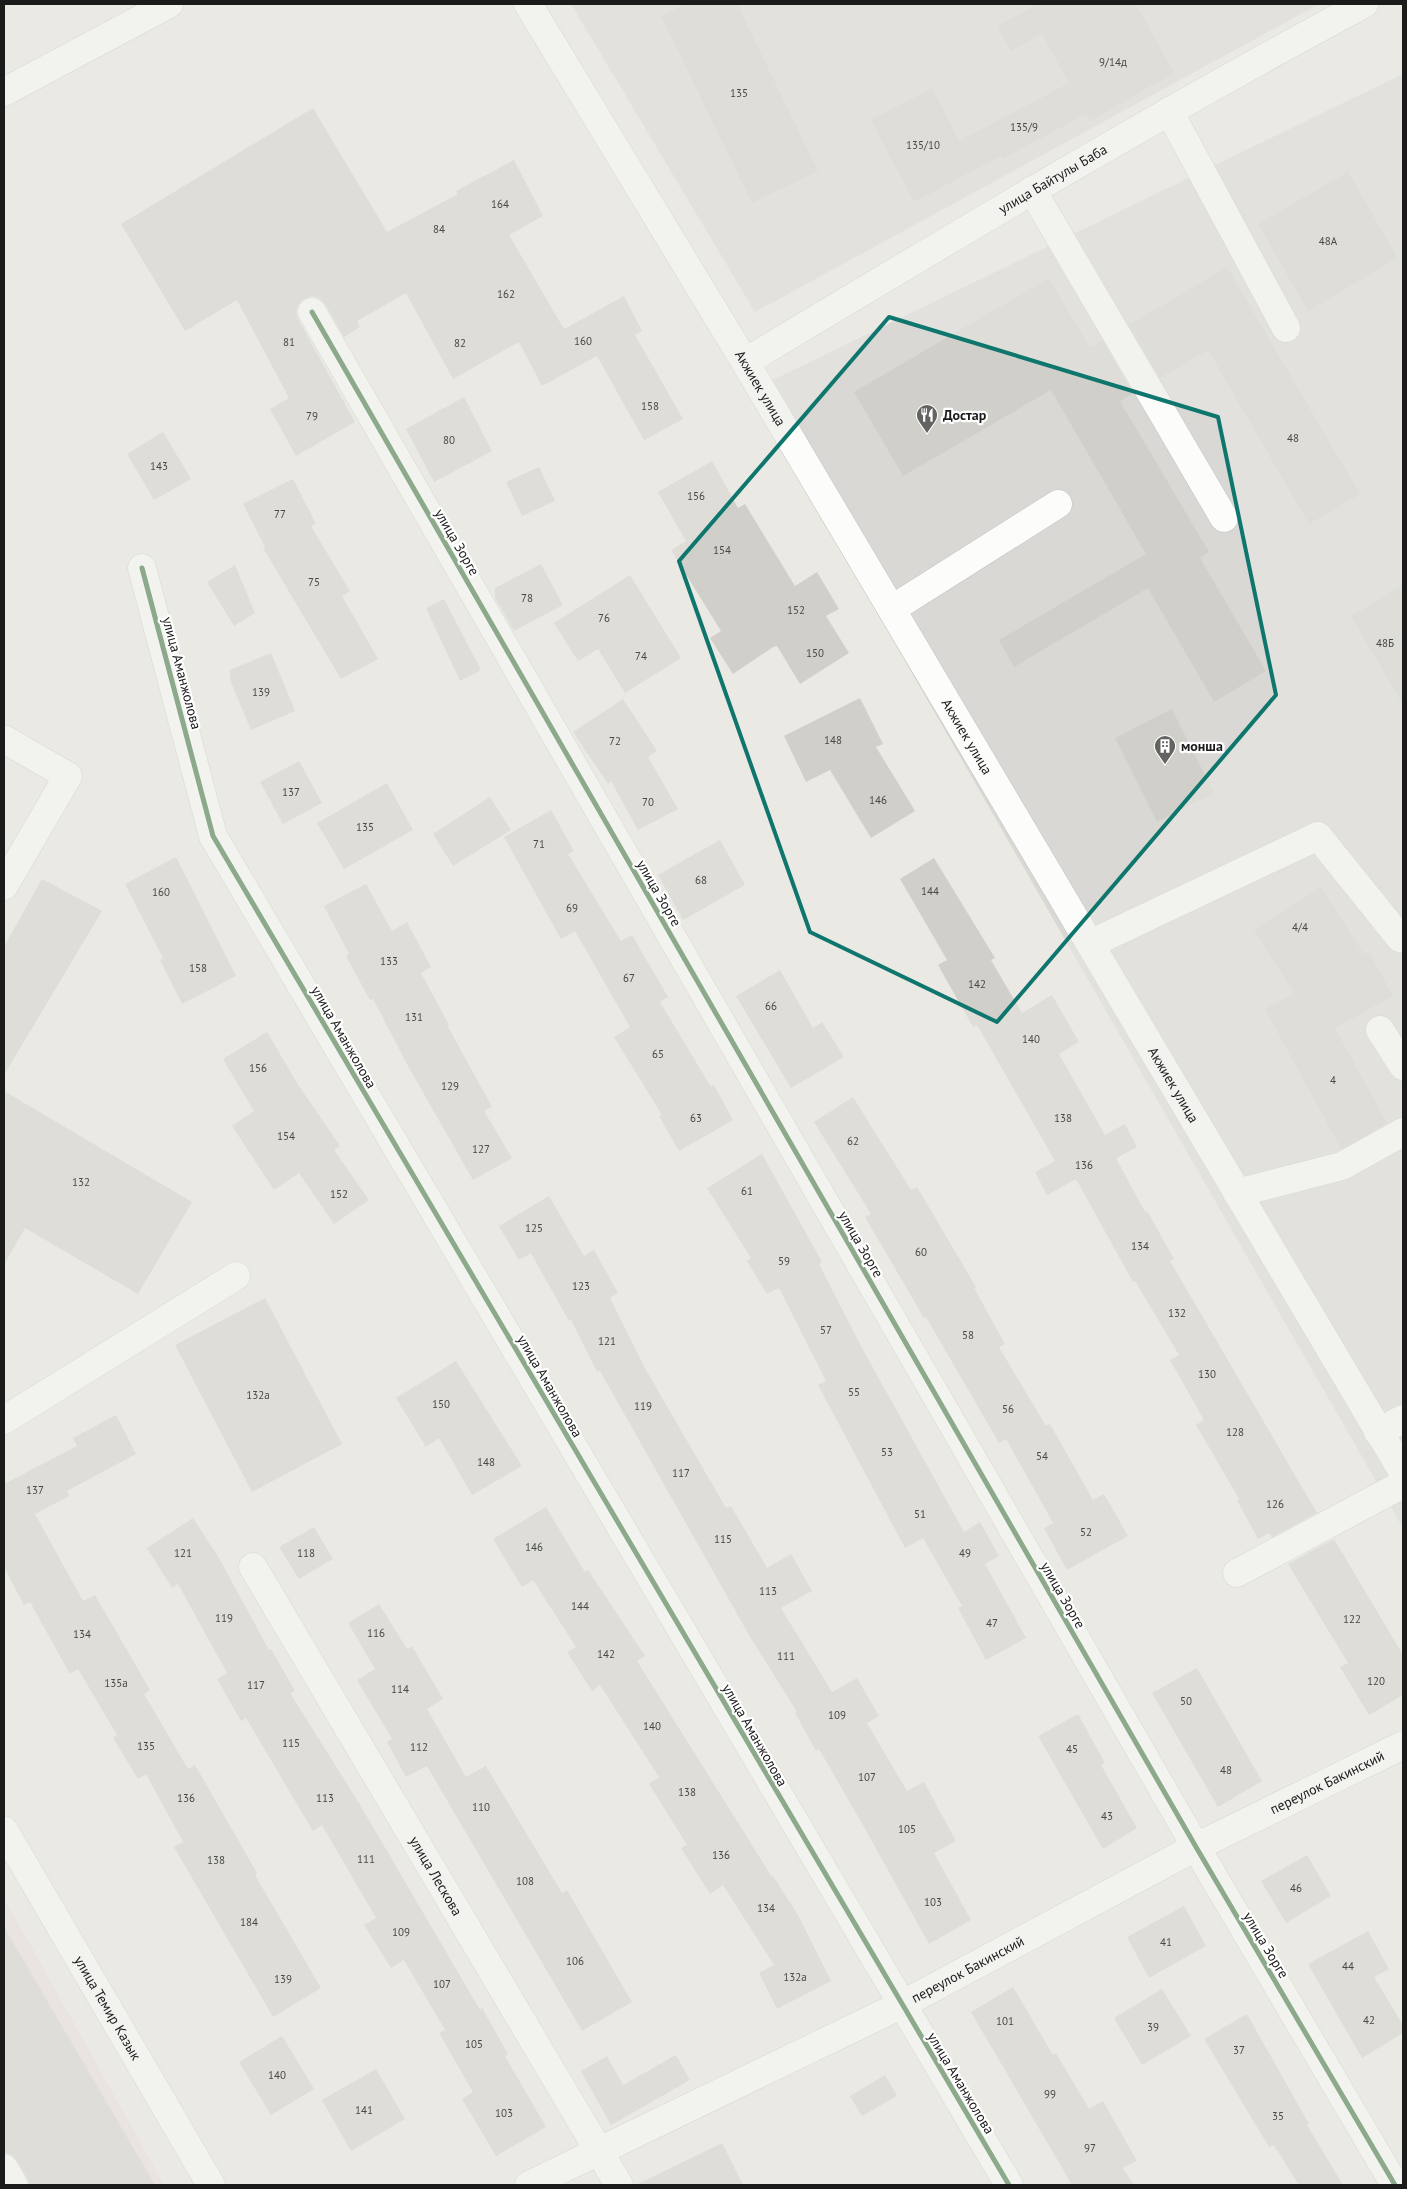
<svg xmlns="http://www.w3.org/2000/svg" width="1407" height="2189" viewBox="0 0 1407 2189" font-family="'PT Sans',sans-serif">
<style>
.residential{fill:#d9d8d5}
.industrial{fill:#e8dce1}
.building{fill:#d1cfca}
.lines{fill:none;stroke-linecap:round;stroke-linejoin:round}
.minor-casing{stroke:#c2c2bf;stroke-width:29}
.minor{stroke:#fcfcfb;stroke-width:28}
.cycleway-casing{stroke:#fff;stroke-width:8}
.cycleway{stroke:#1b5e20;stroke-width:5}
.marked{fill:none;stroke:#0f766e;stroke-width:4;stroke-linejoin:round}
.labels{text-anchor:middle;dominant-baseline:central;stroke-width:4.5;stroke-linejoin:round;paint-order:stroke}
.number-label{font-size:11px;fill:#484847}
.street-label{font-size:14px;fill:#1b1b1b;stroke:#fff}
.poi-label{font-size:14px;font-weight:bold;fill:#1b1b1b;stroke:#fff;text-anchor:start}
</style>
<rect width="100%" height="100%" fill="#eae9e3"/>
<g class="residential">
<path d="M571,4H1319L755,312Z"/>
<path d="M1403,74V1528L750,391Z"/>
</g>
<path class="industrial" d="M4,1898L164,2185H4Z"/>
<g class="building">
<path d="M686,4H737L818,171L752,203L661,16Z"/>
<path d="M1038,4H1136L1174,73L1090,121L1086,114L1002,159L1001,156L914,202L871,120L932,88L959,141L1069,83L1042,34L1011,51L997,26Z"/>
<path d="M313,108L387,232L458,194L456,191L514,160L543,216L509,235L564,329L624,296L642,331L635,335L683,419L644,440L597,356L542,386L519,342L453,379L406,293L357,321L360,327L344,337L325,304L319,298L312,296L304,299L298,305L296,312L298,319L355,422L296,456L270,409L289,398L237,300L185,331L121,224Z"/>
<path d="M1348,172L1398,258L1308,311L1258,224Z"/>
<path d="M1227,267L1360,494L1309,524L1208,350L1160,378L1129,325Z"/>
<path d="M1049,278L1090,348L1102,340L1133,394L1120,401L1209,552L1200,558L1266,671L1214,702L1148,588L1014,667L999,640L1146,554L1051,390L903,476L854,392Z"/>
<path d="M464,397L492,451L434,482L406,429Z"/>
<path d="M163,432L191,479L154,500L127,454Z"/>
<path d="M712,461L738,508L745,504L795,586L817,572L839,609L826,616L849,653L800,684L777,646L773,647L733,674L710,638L721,631L671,550L686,541L658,492Z"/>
<path d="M539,467L555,501L522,516L506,482Z"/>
<path d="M293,479L316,524L311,526L350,591L342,596L378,659L341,679L263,548L265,547L243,504Z"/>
<path d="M541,564L563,605L514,631L495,598V588Z"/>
<path d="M235,565L255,613L234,626L207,582Z"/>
<path d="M630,575L681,658L625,693L598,649L578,661L554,623Z"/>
<path d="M1403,585V705L1351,616Z"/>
<path d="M444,599L481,670L460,681L426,608Z"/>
<path d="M271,653L295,711L251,730L230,680V670Z"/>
<path d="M860,698L883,744L876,747L915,811L871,838L830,770L806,782L784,736Z"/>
<path d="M623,699L657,751L648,757L678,809L638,830L611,781L608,784L573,732Z"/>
<path d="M1172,709L1214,793L1157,822L1115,738Z"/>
<path d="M299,761L322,803L283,824L260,782Z"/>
<path d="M387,783L413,830L344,869L317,823Z"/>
<path d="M490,797L511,830L453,866L433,834Z"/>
<path d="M551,810L574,851L568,854L621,941L632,935L668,997L660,1002L711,1087L714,1085L733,1120L679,1151L659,1116L662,1115L614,1037L630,1027L575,931L561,939L504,837Z"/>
<path d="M720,840L745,885L683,920L658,875Z"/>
<path d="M176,857L236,976L182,1004L160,960L163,958L125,884Z"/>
<path d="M934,858L995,958L991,960L1022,1013L1052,995L1079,1042L1059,1054L1105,1135L1125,1124L1137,1147L1116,1158L1145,1212L1147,1211L1174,1259L1170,1261L1317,1513L1272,1537L1269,1533L1258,1539L1237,1500L1239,1499L1196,1425L1204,1420L1170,1360L1179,1355L1135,1281L1133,1282L1076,1179L1047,1195L1035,1172L1055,1161L977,1025L973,1027L938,965L947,960L900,879Z"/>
<path d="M42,879L102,911L4,1075V947Z"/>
<path d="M366,884L392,931L407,922L431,967L421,973L449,1025H447L492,1107L484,1111L512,1158L473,1180L408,1066L373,999L370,1000L346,956L349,954L324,906Z"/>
<path d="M1321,887L1364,954L1369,952L1393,996L1335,1028L1387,1123L1341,1149L1265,1009L1294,993L1254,930Z"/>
<path d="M780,970L813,1028L822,1022L844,1057L791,1088L736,996Z"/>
<path d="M267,1032L297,1083L340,1146L334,1150L369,1200L334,1224L299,1173L274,1190L232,1126L254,1111L223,1059Z"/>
<path d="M4,1091L192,1202L138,1294L25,1228L4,1265Z"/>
<path d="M853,1097L911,1190L917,1187L976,1287L974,1288L1005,1344L999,1347L1046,1426L1050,1424L1093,1500L1104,1494L1128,1536L1067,1570L1044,1528L1053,1523L1006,1439L999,1443L926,1317L924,1318L865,1217L871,1214L814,1122Z"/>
<path d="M762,1154L822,1262L819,1264L861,1346L964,1532L980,1522L999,1556L985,1564L1026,1638L986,1660L958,1608L962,1606L923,1538L905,1548L818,1385L826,1381L779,1288L767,1294L747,1261L751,1258L707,1188Z"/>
<path d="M549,1196L584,1256L594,1250L618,1293L610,1298L646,1370L726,1508L731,1506L767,1568L791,1554L812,1591L781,1608L832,1692L857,1678L879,1716L867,1723L907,1791L924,1782L956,1841L934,1853L971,1920L929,1944L864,1827L819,1749L816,1751L795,1713L797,1712L749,1635L600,1371L597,1372L571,1320L569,1321L531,1253L519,1260L499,1226Z"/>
<path d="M265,1298L342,1444L252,1492L175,1345Z"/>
<path d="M456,1361L522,1466L472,1495L439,1438L426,1447L396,1398Z"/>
<path d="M116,1415L136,1454L67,1491L69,1496L35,1514L83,1601L95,1595L150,1690L144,1694L188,1769L195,1765L257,1873L255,1875L321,1988L273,2017L174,1847L183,1842L146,1774L138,1779L113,1738L117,1735L78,1669L70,1674L30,1602L24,1605L4,1567V1484L77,1446L73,1438Z"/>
<path d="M546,1507L585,1572L588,1570L645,1656L637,1661L772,1877L773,1876L798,1915L831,1981L777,2009L759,1973L774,1965L723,1885L710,1894L681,1848L687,1845L649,1784L659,1777L600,1685L592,1691L567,1652L576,1647L533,1580L522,1587L493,1539Z"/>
<path d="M193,1518L219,1558L269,1650L271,1649L295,1691L290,1693L359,1803L480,2010L482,2008L508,2054L505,2056L546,2127L496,2156L462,2099L473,2092L439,2033L445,2030L404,1960L391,1968L364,1925L376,1918L322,1825L313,1831L246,1718L241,1721L217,1679L227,1673L178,1584L172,1588L147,1548Z"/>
<path d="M314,1527L333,1559L299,1579L279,1547Z"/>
<path d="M1334,1539L1403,1655V1695L1369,1715L1340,1667L1348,1663L1288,1564Z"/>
<path d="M379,1604L407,1649L412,1646L443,1699L427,1709L466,1777L486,1766L562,1893L567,1890L632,2002L582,2031L427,1766L406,1777L387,1742L392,1739L357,1680L375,1669L348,1623Z"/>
<path d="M1197,1668L1262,1781L1218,1807L1152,1693Z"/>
<path d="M1078,1714L1105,1763L1101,1765L1137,1828L1103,1849L1038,1736Z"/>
<path d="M1307,1855L1331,1896L1286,1923L1261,1881Z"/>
<path d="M1184,1906L1206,1946L1149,1978L1127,1937Z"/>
<path d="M4,1927L155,2185H30L27,2177L17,2160L11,2154L4,2152Z"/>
<path d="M1368,1931L1389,1969L1374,1977L1403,2025V2033L1362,2058L1308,1964Z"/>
<path d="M1013,1987L1053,2055L1056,2053L1089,2109L1103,2101L1137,2161L1123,2168L1134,2185H1072L971,2012Z"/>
<path d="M1162,1989L1191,2036L1142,2065L1114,2018Z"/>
<path d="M1247,2014L1309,2124L1307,2125L1343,2185H1299L1274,2145L1269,2147L1204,2039Z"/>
<path d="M282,2036L314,2089L271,2115L239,2062Z"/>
<path d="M676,2055L690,2080L611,2125L581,2071L607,2056L623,2085Z"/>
<path d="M376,2069L405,2119L351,2151L322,2100Z"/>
<path d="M885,2075L897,2096L862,2116L850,2096Z"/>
<path d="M722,2143L743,2185H636Z"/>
</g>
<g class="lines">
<g class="minor-casing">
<g id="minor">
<path id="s1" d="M528,4L745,362L1403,1472"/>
<path d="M4,92L169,4"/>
<path d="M1169,111L1286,328"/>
<path d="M1032,190L1224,518"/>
<path d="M312,312L1196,1847L1395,2185"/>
<path id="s2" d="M745,362C950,239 1154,116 1364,4"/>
<path d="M142,568L213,836L1009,2185"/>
<path d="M892,609L1058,504"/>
<path d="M4,739L68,776L4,886"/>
<path d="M1090,944L1318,836L1400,938"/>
<path d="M1380,1030L1403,1066"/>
<path d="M1237,1193L1342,1166L1403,1132"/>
<path d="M4,1420L236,1276"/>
<path d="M1378,1432L1403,1419"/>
<path id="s3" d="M253,1567L619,2185"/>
<path d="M1237,1573L1403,1484"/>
<path id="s4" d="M4,1830L211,2185"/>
<path d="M4,2168L14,2185"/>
<path id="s5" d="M529,2185L901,2005L1196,1847L1403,1745"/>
</g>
</g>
<use href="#minor" class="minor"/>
<g class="cycleway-casing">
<g id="cycleway">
<path d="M312,312L1196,1847L1395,2185"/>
<path d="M142,568L213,836L1009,2185"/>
</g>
</g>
<use href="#cycleway" class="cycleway"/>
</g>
<path d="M0 0H1407V2189H0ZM889,317L1218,417L1276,695L997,1022L810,932L679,561Z" fill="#eae9e3" fill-opacity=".55" fill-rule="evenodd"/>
<path class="marked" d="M889,317L1218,417L1276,695L997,1022L810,932L679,561Z"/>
<defs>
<g id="restaurant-pin" transform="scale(1.125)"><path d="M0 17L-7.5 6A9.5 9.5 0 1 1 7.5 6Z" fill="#636361" stroke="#fff"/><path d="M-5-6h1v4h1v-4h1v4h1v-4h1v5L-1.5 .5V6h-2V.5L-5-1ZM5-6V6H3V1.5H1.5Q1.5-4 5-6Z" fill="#fff"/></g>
<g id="building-pin" transform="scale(1.125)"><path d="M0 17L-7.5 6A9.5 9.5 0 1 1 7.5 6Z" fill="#636361" stroke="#fff"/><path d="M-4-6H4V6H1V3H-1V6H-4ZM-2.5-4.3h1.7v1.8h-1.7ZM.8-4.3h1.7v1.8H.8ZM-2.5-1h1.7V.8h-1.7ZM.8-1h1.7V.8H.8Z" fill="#fff"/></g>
</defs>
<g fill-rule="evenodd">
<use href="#restaurant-pin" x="927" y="415"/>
<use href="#building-pin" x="1165" y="746"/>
</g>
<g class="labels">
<g class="number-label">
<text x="1113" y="62">9/14д</text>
<text x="739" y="93">135</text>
<text x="1024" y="127">135/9</text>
<text x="923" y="145">135/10</text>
<text x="500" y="204">164</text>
<text x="439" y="229">84</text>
<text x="1328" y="241">48А</text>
<text x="506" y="294">162</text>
<text x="583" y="341">160</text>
<text x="289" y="342">81</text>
<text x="460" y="343">82</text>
<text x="650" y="406">158</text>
<text x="312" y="416">79</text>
<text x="1293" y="438">48</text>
<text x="449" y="440">80</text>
<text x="159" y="466">143</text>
<text x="696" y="496">156</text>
<text x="280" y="514">77</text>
<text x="722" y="550">154</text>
<text x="314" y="582">75</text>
<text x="527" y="598">78</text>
<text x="796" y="610">152</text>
<text x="604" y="618">76</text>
<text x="1385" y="643">48Б</text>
<text x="815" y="653">150</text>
<text x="641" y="656">74</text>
<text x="261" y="692">139</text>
<text x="833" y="740">148</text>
<text x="615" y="741">72</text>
<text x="291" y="792">137</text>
<text x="878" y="800">146</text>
<text x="648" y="802">70</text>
<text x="365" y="827">135</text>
<text x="539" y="844">71</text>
<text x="701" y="880">68</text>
<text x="930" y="891">144</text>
<text x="161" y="892">160</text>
<text x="572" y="908">69</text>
<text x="1300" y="927">4/4</text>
<text x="389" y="961">133</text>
<text x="198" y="968">158</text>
<text x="629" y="978">67</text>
<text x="977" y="984">142</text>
<text x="771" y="1006">66</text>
<text x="414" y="1017">131</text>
<text x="1031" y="1039">140</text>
<text x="658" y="1054">65</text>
<text x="258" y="1068">156</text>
<text x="1333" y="1080">4</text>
<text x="450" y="1086">129</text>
<text x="696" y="1118">63</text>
<text x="1063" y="1118">138</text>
<text x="286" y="1136">154</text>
<text x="853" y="1141">62</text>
<text x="481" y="1149">127</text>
<text x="1084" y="1165">136</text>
<text x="81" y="1182">132</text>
<text x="747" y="1191">61</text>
<text x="339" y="1194">152</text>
<text x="534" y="1228">125</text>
<text x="1140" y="1246">134</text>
<text x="921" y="1252">60</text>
<text x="784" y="1261">59</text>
<text x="581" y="1286">123</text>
<text x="1177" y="1313">132</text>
<text x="826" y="1330">57</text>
<text x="968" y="1335">58</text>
<text x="607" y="1341">121</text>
<text x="1207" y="1374">130</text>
<text x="854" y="1392">55</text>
<text x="258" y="1395">132а</text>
<text x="441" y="1404">150</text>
<text x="643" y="1406">119</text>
<text x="1008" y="1409">56</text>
<text x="1235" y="1432">128</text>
<text x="887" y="1452">53</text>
<text x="1042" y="1456">54</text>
<text x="486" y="1462">148</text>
<text x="681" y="1473">117</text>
<text x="35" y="1490">137</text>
<text x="1275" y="1504">126</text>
<text x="920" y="1514">51</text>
<text x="1086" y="1532">52</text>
<text x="723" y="1539">115</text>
<text x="534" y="1547">146</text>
<text x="183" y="1553">121</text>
<text x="306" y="1553">118</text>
<text x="965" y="1553">49</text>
<text x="768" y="1591">113</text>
<text x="580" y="1606">144</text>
<text x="224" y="1618">119</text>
<text x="1352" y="1619">122</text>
<text x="992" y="1623">47</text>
<text x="376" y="1633">116</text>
<text x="82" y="1634">134</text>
<text x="606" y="1654">142</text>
<text x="786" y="1656">111</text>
<text x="1376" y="1681">120</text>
<text x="116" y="1683">135а</text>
<text x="256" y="1685">117</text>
<text x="400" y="1689">114</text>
<text x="1186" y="1701">50</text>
<text x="837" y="1715">109</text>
<text x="652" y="1726">140</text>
<text x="291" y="1743">115</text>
<text x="146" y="1746">135</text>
<text x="419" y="1747">112</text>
<text x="1072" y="1749">45</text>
<text x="1226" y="1770">48</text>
<text x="867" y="1777">107</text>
<text x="687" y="1792">138</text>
<text x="186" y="1798">136</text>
<text x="325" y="1798">113</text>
<text x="481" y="1807">110</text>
<text x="1107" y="1816">43</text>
<text x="907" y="1829">105</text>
<text x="721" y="1855">136</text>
<text x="366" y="1859">111</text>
<text x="216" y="1860">138</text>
<text x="525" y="1881">108</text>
<text x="1296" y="1888">46</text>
<text x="933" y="1902">103</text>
<text x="766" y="1908">134</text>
<text x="249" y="1922">184</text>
<text x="401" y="1932">109</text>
<text x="1166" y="1942">41</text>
<text x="575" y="1961">106</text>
<text x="1348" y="1966">44</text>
<text x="795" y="1977">132а</text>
<text x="283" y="1979">139</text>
<text x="442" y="1984">107</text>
<text x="1369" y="2020">42</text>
<text x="1005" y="2021">101</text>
<text x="1153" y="2027">39</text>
<text x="474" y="2044">105</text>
<text x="1239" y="2050">37</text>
<text x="277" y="2075">140</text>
<text x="1050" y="2094">99</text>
<text x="364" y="2110">141</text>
<text x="504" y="2113">103</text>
<text x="1278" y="2116">35</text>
<text x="1090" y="2148">97</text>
</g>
<g class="street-label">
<text stroke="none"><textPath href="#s2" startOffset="358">улица Байтулы Баба</textPath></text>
<text stroke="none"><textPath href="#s1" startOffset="449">Акжиек улица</textPath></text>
<text transform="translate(457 542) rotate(60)">улица Зорге</text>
<text transform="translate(182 673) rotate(75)">улица Аманжолова</text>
<text stroke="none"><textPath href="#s1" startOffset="854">Акжиек улица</textPath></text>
<text transform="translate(659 893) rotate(60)">улица Зорге</text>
<text transform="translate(344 1037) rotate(60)">улица Аманжолова</text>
<text stroke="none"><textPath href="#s1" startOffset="1259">Акжиек улица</textPath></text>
<text transform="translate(861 1244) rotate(60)">улица Зорге</text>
<text transform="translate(550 1386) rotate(60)">улица Аманжолова</text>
<text transform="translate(1063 1595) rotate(60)">улица Зорге</text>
<text transform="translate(755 1735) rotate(60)">улица Аманжолова</text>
<text stroke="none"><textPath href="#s5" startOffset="894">переулок Бакинский</textPath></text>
<text stroke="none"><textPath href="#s3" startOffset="359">улица Лескова</textPath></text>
<text transform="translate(1266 1945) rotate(59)">улица Зорге</text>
<text stroke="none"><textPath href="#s5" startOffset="489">переулок Бакинский</textPath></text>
<text stroke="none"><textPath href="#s4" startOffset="206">улица Темир Казык</textPath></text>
<text transform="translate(961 2083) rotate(59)">улица Аманжолова</text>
</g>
<g class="poi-label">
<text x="943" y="415">Достар</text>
<text x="1181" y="746">монша</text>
</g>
</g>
<rect width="1407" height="2189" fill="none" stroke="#1b1b1b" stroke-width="10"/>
</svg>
